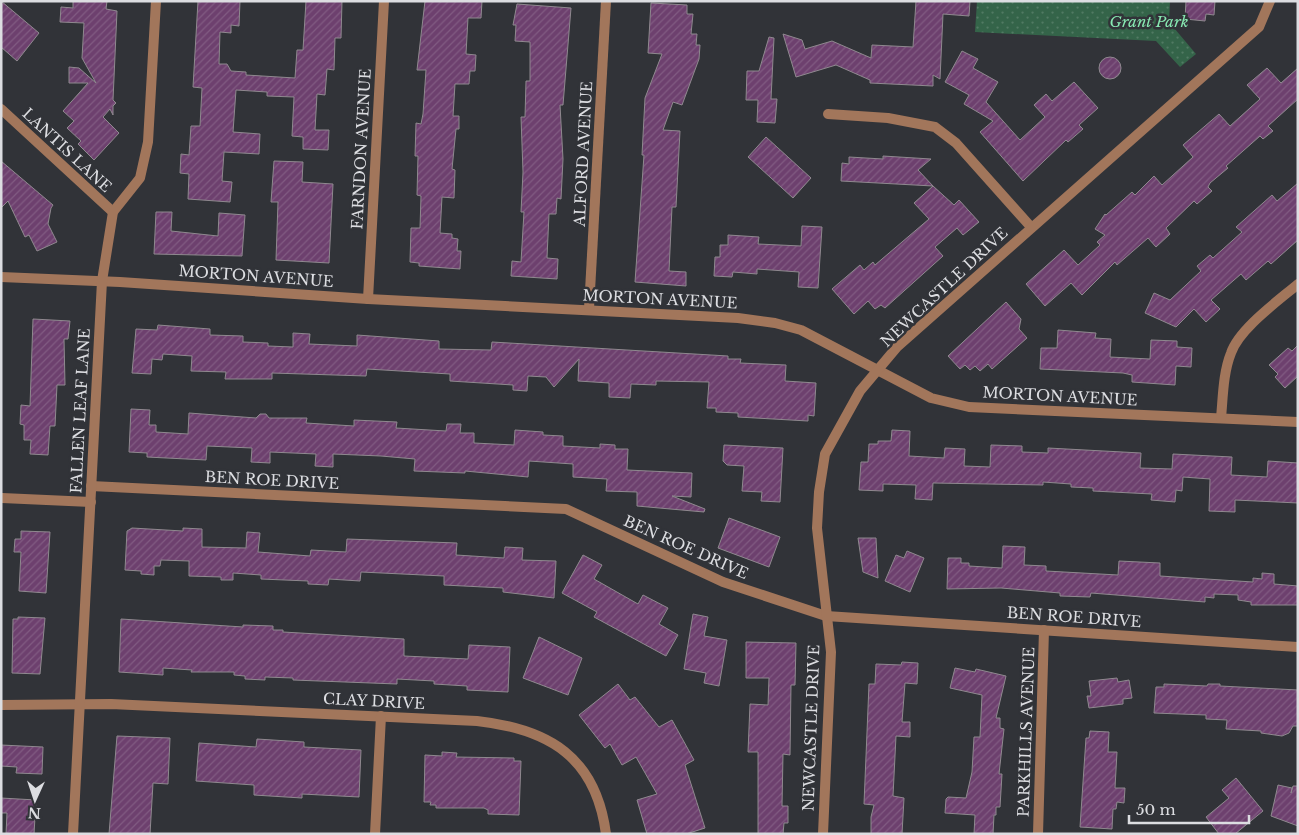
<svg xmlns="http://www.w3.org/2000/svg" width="1299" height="835" viewBox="0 0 1299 835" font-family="'Libre Baskerville',serif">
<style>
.park{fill:url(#park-dots)}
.building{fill:url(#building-hatch);stroke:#8f898f}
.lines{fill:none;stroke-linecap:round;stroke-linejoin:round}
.street{stroke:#a2765b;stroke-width:10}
.labels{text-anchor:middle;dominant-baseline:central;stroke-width:5;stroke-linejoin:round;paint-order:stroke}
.park-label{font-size:15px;font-style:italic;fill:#88eab3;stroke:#313338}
.street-label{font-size:15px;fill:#dcdde1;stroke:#313338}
</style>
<defs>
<pattern id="park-dots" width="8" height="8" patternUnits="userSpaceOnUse" patternTransform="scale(1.25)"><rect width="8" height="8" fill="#346449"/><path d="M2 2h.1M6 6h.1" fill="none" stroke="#517a63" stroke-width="1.8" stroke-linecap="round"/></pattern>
<pattern id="building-hatch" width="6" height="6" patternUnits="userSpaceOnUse" patternTransform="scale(1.25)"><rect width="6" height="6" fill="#6d406e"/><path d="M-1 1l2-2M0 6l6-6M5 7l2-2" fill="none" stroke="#815b82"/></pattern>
</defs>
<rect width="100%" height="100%" fill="#313338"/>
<path class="park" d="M977,1H1170L1169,22L1196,54L1180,67L1156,41L975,32Z"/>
<g class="building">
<path d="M1,1L39,33L17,61L1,47Z"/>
<path d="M73,1H107L106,9L117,11L113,100L116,103L113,106V115L110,109L103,117L119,133L94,160L78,144L81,141L67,128L74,121L63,111L88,83H69V67L79,68L96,83L82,58L84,23L60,22L61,7L73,8Z"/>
<path d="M198,1H240L239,26L231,25V33L220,32L219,64H227L231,71L246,72V75L295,78L297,50H303L306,1H342L341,38H335L334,70L327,69L325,95L317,94L315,130H329L328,150L303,149V137L292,136L294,97L267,96V92L236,90L233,132L260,134L259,154L224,152L222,181L232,182L230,202L188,199L189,174L180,173L181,154L189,155L191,126H200L202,88L193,87Z"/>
<path d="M425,1H482L481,18H468L466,54L476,55L475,71H470L469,84H455L453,116H459V129H456L452,169L455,170L454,198L442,197L440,233L452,234V238L458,239L457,251H461L460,269L419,266V263L410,262L411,228H420L421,196L417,195L418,156H415L416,123L421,124L423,114L426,70H417Z"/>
<path d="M916,1H970L969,16L943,14L940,79L933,75V86L870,83V80L836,65L796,77L783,34L802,40L805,49L832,41L871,58L872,45L913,47Z"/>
<path d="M1186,1H1215L1214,15L1206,14L1205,21L1185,19Z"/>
<path d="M651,3L687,5V14H693L691,34H697L696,45H700L699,59L682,105L673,102L663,130L680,131L676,207H672L669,271L686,272V286L635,282L644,155H642L645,98L662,54L648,53Z"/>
<path d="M517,4L571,8L563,105H560L563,159L561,199L557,198L556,214H549L547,258L558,259L557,279L511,276L512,261L521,262L524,212H521L523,172L521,117H525L526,81H530V42L515,41L516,25H513Z"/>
<path d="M769,37L774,38L771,99H777L775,123L757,122L758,100H746L747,71H759Z"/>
<path d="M962,51L978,59L973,68L998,82L986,102L1020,140L1045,117L1034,105L1046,94L1052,101L1074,82L1098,108L1079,125L1083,129L1068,142L1066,140L1023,181L980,132L993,121L964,104L969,95L945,82Z"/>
<circle cx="1110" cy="68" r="11"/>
<path d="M1267,68L1281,83L1298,68V99L1268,126L1273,131L1263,139L1260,136L1226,166L1228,168L1210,183L1208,187L1212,191L1197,204L1194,201L1166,228L1170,234L1156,247L1148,238L1117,265L1115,262L1082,295L1071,283L1045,306L1026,284L1064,250L1078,265L1100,245L1097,242L1105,235L1095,229L1105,214L1106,215L1132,192L1135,195L1154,176L1162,185L1193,157L1183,145L1219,114L1230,126L1260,99L1247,85Z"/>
<path d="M766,137L811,178L793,198L748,157Z"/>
<path d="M883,156L931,159L918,170L933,186L841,181L842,163L849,164V157L883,159Z"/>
<path d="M1,161L53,205L51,208L48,224L57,242L37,251L29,235L25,237L8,201L1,208Z"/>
<path d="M274,161L303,162L302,182L333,184L329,263L276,260L278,202H271Z"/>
<path d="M1298,183V240L1271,264L1268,261L1246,280L1241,274L1211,300L1220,309L1206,322L1194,309L1176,327L1145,313L1154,293L1170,300L1201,271L1197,266L1210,255L1213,258L1242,232L1236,227L1272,195L1277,201Z"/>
<path d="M933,186L954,205L959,200L979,222L963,235L957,228L935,247L943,256L885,308L881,305L875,309L868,301L854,314L832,289L860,265L864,270L873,262L875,265L929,219L914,203Z"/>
<path d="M156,212H172L171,231L218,236L219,213L245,215L242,256L154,254Z"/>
<path d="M802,226L822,227L818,288L798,287L799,272L757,269V274L733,272L732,277L714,276L715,257H720V245H728V235L759,237L758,244L801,246Z"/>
<path d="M1006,302L1021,319L1019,329L1027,338L992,369L988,364L980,371L975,366L970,370L965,365L960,369L948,356Z"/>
<path d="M33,319L70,321L68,339H64L65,385H57L55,426H50L48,455L30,454L31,440H24V425L20,424L21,405L30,406Z"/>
<path d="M158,325L210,329V335L243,336V342L268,343V346L293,347V333L310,334L309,344L357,346V335L439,341V349L491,350L492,342L728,356V359H741L740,363L786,365L785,381L816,383L814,416L808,415V421L738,417V413L716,412V408H707L709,382L656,381V385L631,384L630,398L609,397V383L578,381L579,359L554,387L546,377L528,376L527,391L513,390V385L450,381V374L367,369L366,376L272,373V379H225L226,372L191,371L192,356L163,354L162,360L152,359L151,374L132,373L136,329L157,330Z"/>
<path d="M1058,330L1096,333L1095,338L1111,339L1110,357L1150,359L1151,340L1177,341V347L1192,348L1191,367L1176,366L1175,385L1132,382V375L1123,373L1040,369L1041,348H1057Z"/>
<path d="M1298,345V376L1285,388L1275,377L1278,374L1269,365L1288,348L1292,351Z"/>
<path d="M131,409L150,410L149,425H156V432L188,434L189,413L256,418L260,414H266L269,418H307L306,423L354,426V420L397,422L396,428L446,431L447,424H461L460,433H474V443L514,445L515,430L543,432V435L563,436V446L600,448V444L615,445V449H628L627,470L692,473L691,497L672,496L705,509L704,512L637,506V492L606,491L607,479L573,477V464L529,461L528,477L465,471V473L414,471L415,459L381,456L333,454V467L315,466L316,454L270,452V463L251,462L252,448L207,446L206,460L147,457V453L129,452Z"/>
<path d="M892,430L910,431L909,456L944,458L945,448L965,449L964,466L990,467L991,445L1022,446V452L1048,453V448L1141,453L1140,468L1172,469L1173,454L1232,457L1231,475L1267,477L1268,461L1298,463V503L1235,500V512L1209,511L1210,479L1183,477L1182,491L1176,490L1175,502L1151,500L1152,494L1093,491V488L1071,487V484L1043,482V485L933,483L932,500L915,499L916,485L883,484V491L859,490L861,462H868L869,444H878V441H891Z"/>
<path d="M724,445L783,448L780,502L761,501L762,492L742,491L744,466L727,465L723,461Z"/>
<path d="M729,518L780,537L769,567L718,548Z"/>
<path d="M132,528L183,531V528L202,529V547L246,548L247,532L260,533L258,552L310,556L311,550L346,552L347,539L457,543L456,555L504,558L505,547L523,548L522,560L556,561L554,598L503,592V588L444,585V576L361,572L360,581L329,579L328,585L308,584V581L261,579V575L233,573V580H221V577L189,576V561L161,560L160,566H154V575L141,574V571L125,570L127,531Z"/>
<path d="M21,531L50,532L46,593L19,591L21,552H14L15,539H21Z"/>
<path d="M858,538H876L878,578L863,572Z"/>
<path d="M1003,546L1025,547L1024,565L1046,566V571L1118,575L1119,561L1160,563V576L1253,582V578L1262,579V573L1274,574V584L1298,586V605H1251V602L1238,600V595L1214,594V598L1205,597V602L1091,593L1090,597L1060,596V593L1001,588L947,589L948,558H961V563H969V566L1002,568Z"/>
<path d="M907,551L924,558L910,592L885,581L896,555L904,558Z"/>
<path d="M583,555L602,565L594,579L638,604L643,595L668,608L659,624L678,635L666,656L594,617L597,612L562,593Z"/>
<path d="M693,614L708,617L704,636L727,640L719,686L704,683L706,673L684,669Z"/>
<path d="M18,617L45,618L40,674L12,673L13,619H18Z"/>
<path d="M121,619L243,627V625L273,626V630H283V632L404,639V656L468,659L469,645L510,647L508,692L467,690V686L434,684V681L397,679V684L293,680V678L265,677V680L245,679V676L234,675V672H191L192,670L163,668V675L119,672Z"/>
<path d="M539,637L582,658L568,695L523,678Z"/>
<path d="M746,642L796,643L795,685H791L790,755L783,754L782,806H788V823H784L783,834H758V752H748L750,704L768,705L769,678H746Z"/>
<path d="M902,662L918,663L917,684L905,683L902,722H910V737L896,736L893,796L904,798L902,834H871V817L874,805L864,804L869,684H875L876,664L901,665Z"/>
<path d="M955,668L975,672L976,669L1006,676L996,718H1000V728L1004,729L999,774H1002L1000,807H996V815H994L993,834H974L975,815L945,813L946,799L948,797L966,798L972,772L974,737H980L982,695L950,688Z"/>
<path d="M1117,678L1118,682L1129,680L1132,698L1123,699V704L1089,708L1087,696H1091L1089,681Z"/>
<path d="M618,684L630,700L635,697L659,727L672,720L694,760L685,765L705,828L686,834H647L637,800L657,794L636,757L622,765L610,744L605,748L579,715Z"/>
<path d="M1164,684L1207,686L1208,684H1220V686L1298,690V726H1293L1289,733L1282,736L1261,733V731L1226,729L1227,720L1206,719V715L1154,713L1156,687H1164Z"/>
<path d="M1090,731L1109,732L1108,752H1117L1115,788H1125L1124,803L1117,802L1116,809H1113L1112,829L1080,827L1086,738H1089Z"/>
<path d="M117,736L170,738L168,784L153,783L150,834H109Z"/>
<path d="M257,739L304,742V747L361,750L359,797L302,794V798L254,795V785L196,781L199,743L256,747Z"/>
<path d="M1,745L43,747L42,774L16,773L17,767L1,766Z"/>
<path d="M442,752L457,753L456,757L514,758V761H521L519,815L488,814V810L484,808H436V805H430L431,802H424L425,755L442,756Z"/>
<path d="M1236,778L1263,811L1235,834H1219L1206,817L1229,798L1222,790Z"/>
<path d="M1278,785L1292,788L1291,793L1293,786H1298V826L1271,816Z"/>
<path d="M1,798L36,800L34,834H6L7,813H1Z"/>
</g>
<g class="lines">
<g class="street">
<path d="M1,109L113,212"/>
<path d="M828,114L888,118L935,127L956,143L1031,227"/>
<path d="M1,277L120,282L368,299L738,318L775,323L801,330L931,398L969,407L1298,422"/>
<path d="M368,299L384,1"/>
<path d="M589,309L606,1"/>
<path d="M1221,418C1223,397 1223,373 1231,353C1239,329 1278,301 1298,284"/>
<path d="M91,486L566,509L723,582L826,616L1298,647"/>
<path d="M2,498L91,502"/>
<path d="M1,705L111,704L477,721C549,729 596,757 606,834"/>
<path d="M73,834L102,281L113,212L140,178L148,142L156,1"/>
<path d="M375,834L381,716"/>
<path d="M823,834L831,652L817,528L819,492L825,454L860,391L897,347L1259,27L1270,1"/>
<path d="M1038,834L1044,630"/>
</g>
</g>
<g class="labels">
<g class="park-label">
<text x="1149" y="21">Grant Park</text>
</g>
<g class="street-label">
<text transform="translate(361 149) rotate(-87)">FARNDON AVENUE</text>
<text transform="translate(67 150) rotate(43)">LANTIS LANE</text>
<text transform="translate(583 154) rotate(-87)">ALFORD AVENUE</text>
<text transform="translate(256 276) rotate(4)">MORTON AVENUE</text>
<text transform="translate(944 287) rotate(-43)">NEWCASTLE DRIVE</text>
<text transform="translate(660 299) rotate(3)">MORTON AVENUE</text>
<text transform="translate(1060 396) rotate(3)">MORTON AVENUE</text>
<text transform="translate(80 411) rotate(-87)">FALLEN LEAF LANE</text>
<text transform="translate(272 480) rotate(3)">BEN ROE DRIVE</text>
<text transform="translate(686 547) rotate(24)">BEN ROE DRIVE</text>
<text transform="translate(1074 617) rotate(4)">BEN ROE DRIVE</text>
<text transform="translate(374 701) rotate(3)">CLAY DRIVE</text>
<text transform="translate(811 728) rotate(-88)">NEWCASTLE DRIVE</text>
<text transform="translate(1026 732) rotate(-88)">PARKHILLS AVENUE</text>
</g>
</g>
<rect width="1299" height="835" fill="none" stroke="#dcdde1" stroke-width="5"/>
<g transform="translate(35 800) rotate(183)" stroke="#313338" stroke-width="4" paint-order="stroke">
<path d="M0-4L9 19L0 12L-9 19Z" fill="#dcdde1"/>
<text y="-8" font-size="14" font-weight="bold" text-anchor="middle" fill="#dcdde1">N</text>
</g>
<path d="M1129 815v8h120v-8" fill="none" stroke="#dcdde1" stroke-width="2.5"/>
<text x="1136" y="815" font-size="15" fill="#dcdde1" stroke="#313338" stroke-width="4" paint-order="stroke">50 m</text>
</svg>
